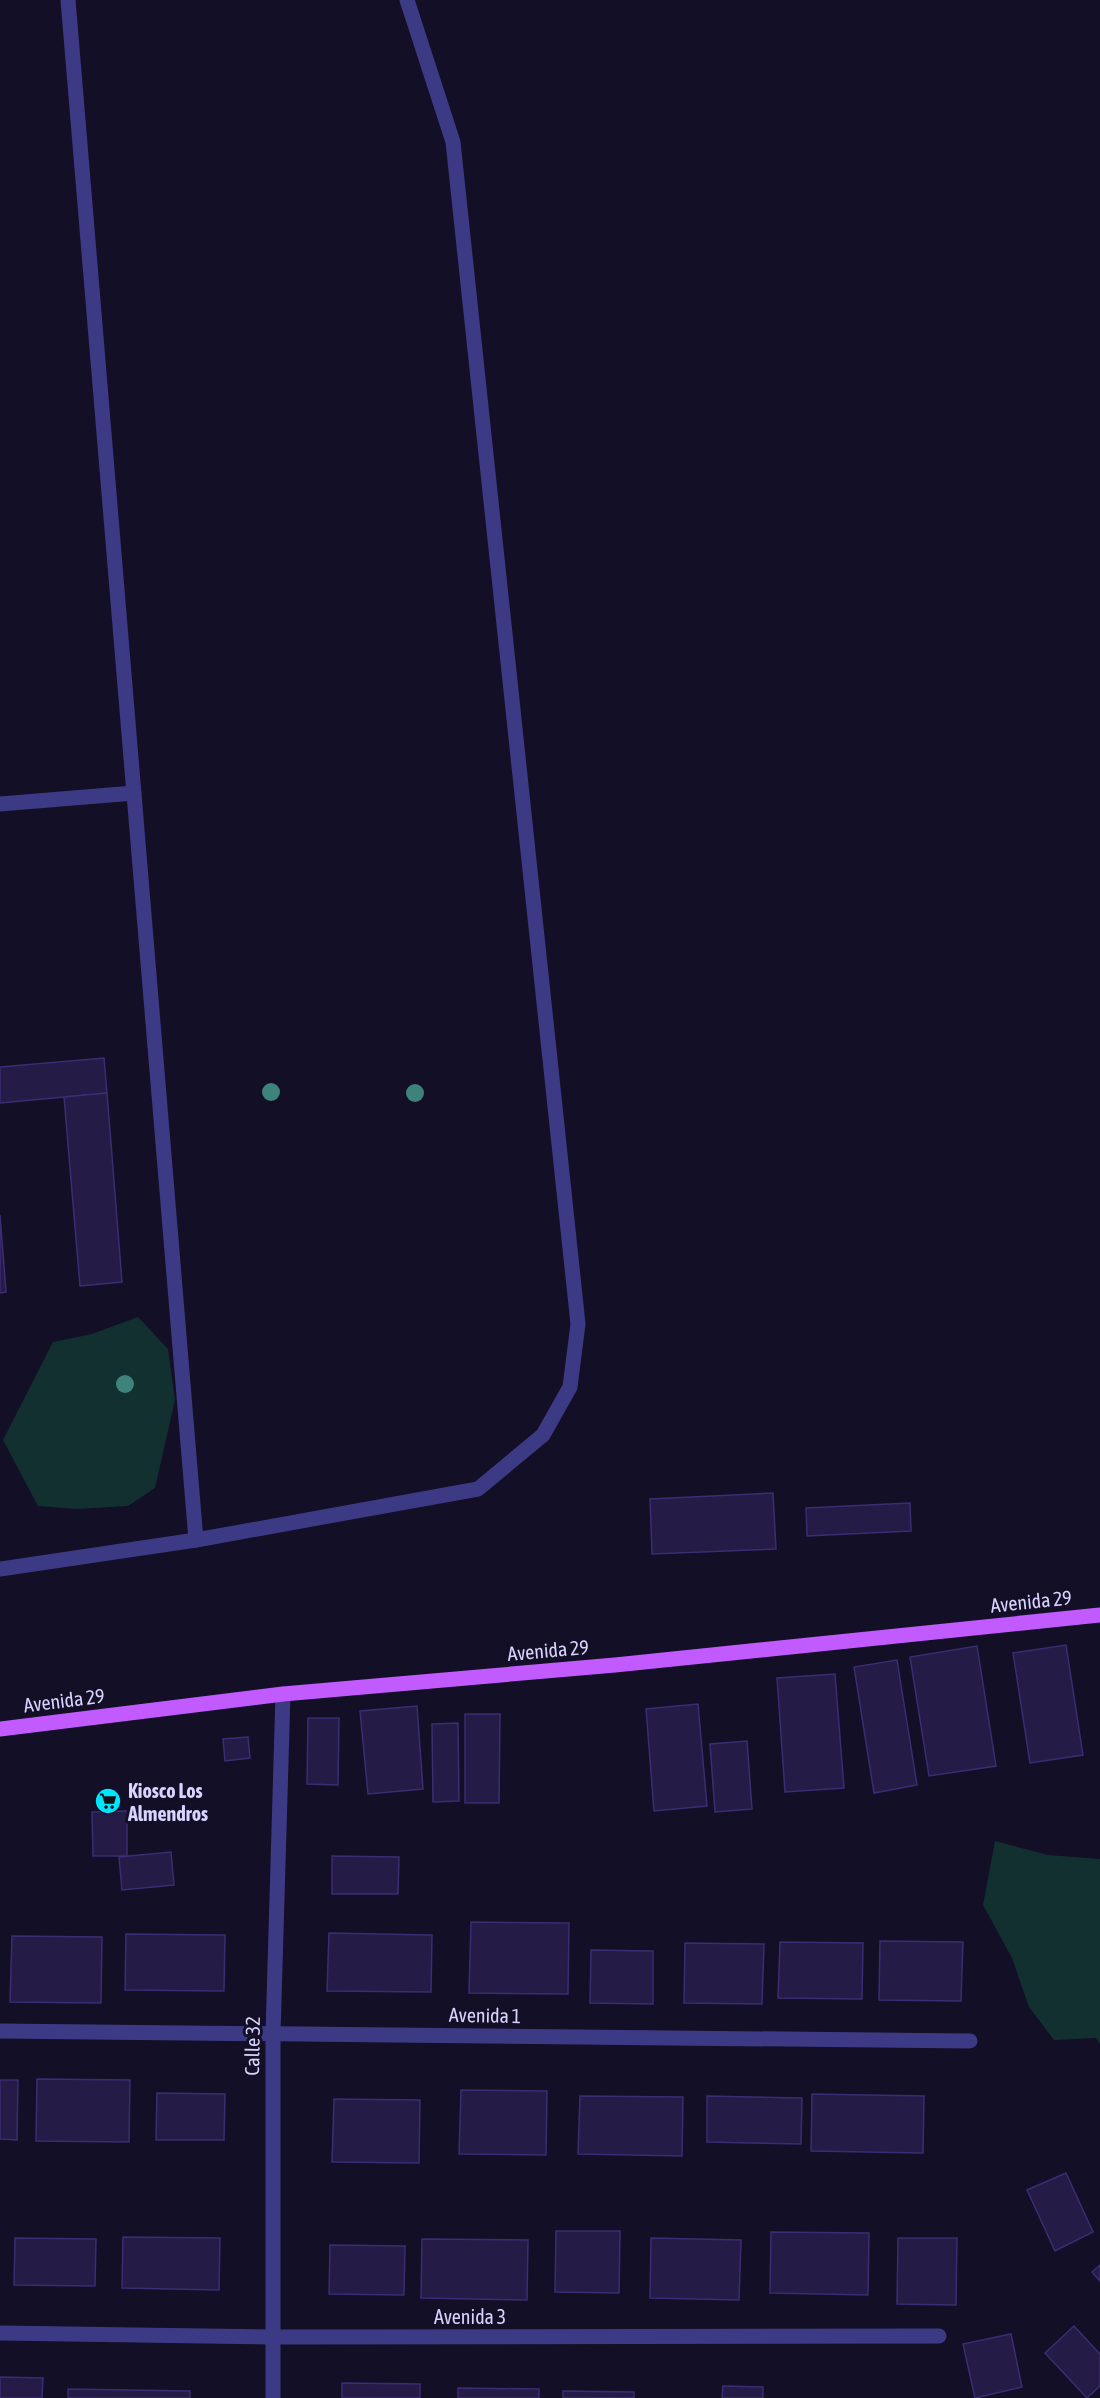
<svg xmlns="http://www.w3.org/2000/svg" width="1100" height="2398" viewBox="0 0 1100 2398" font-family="'Asap Condensed',sans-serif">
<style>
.green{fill:#12302f}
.building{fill:#241b47;stroke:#3b2d73;stroke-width:1.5}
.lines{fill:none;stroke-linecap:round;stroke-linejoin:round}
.minor{stroke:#3d3a85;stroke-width:15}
.major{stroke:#c25bff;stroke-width:15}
.tree{fill:#3d827b}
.labels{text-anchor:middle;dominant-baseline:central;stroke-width:6;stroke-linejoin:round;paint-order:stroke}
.street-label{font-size:20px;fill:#d9d4ff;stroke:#130f26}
.poi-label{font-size:20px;font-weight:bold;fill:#d9d4ff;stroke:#130f26;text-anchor:start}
</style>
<rect width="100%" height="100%" fill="#130f26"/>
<g class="green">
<path d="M138,1317L168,1349L175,1400L155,1488L128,1506L77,1509L38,1506L3,1440L53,1342L92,1334Z"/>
<path d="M995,1841L1048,1855L1100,1859V2044L1096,2038L1054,2040L1029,2007L1012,1958L983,1905Z"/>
</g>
<g class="building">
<path d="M104,1058L107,1093L0,1103V1067Z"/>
<path d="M107,1093L122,1282L80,1286L64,1097Z"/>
<path d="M0,1215L6,1292L0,1293Z"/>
<path d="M773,1493L776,1549L652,1554L650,1499Z"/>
<path d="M910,1503L911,1531L807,1536L806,1508Z"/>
<path d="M1066,1645L1083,1755L1030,1763L1013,1653Z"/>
<path d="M977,1646L996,1766L929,1776L910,1657Z"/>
<path d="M897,1660L917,1785L874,1793L854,1667Z"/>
<path d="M835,1674L844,1788L785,1792L777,1678Z"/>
<path d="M698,1704L707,1806L654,1811L646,1709Z"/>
<path d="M417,1706L423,1789L368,1794L360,1711Z"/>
<path d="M465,1714H500L499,1803H465Z"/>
<path d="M308,1718H339L338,1785L307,1784Z"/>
<path d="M458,1723L459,1801L433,1802L432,1724Z"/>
<path d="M248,1737L250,1758L225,1761L223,1739Z"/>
<path d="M747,1741L752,1809L715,1812L710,1744Z"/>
<path d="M127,1811V1856H93L92,1812Z"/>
<path d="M171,1852L174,1885L122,1890L119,1857Z"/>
<path d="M332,1856L399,1857L398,1894H332Z"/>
<path d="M471,1922L569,1923L568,1994L469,1993Z"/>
<path d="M329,1933L432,1935L431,1992L327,1991Z"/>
<path d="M126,1934L225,1935L224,1991L125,1990Z"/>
<path d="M12,1936L102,1937L101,2003L10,2002Z"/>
<path d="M880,1941L963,1942L961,2001L879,2000Z"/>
<path d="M780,1942L863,1943L862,1999L778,1998Z"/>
<path d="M685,1943L764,1944L762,2004L684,2003Z"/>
<path d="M591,1950L653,1951V2004L590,2003Z"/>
<path d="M37,2079L130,2080L129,2142L36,2141Z"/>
<path d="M0,2080H18L17,2140L0,2139Z"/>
<path d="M461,2090L547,2091L546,2155L459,2154Z"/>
<path d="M157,2093L225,2094L224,2140H156Z"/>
<path d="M812,2094L924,2096L923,2153L811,2151Z"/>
<path d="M580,2096L683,2097L682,2156L578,2154Z"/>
<path d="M707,2096L802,2098L801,2144L707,2142Z"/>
<path d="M334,2099L420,2100L419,2163L332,2162Z"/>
<path d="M1066,2173L1093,2232L1055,2251L1027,2190Z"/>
<path d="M556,2231H620L619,2293L555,2292Z"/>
<path d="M771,2232L869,2233L868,2295L770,2293Z"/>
<path d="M123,2237L220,2238L219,2290L122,2288Z"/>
<path d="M15,2238L96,2239L95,2286L14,2285Z"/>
<path d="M651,2238L741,2240L739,2300L650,2298Z"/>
<path d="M898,2238H957L956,2305L897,2304Z"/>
<path d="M422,2239L528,2240L527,2300L421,2298Z"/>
<path d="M330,2245L405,2246L404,2295L329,2294Z"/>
<path d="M1100,2265V2281L1092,2272Z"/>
<path d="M1074,2326L1100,2354V2386L1087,2398L1045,2353Z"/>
<path d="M1011,2334L1022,2387L975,2398L963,2344Z"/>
<path d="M0,2377L43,2378L42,2398H0Z"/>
<path d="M342,2383L420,2384V2398H342Z"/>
<path d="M723,2386L763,2387V2398H722Z"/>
<path d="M458,2388L539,2389V2398H458Z"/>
<path d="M68,2389L190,2391V2398H68Z"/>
<path d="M563,2391L634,2392V2398H563Z"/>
</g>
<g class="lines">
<g class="minor">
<path d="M68,0L196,1540"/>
<path d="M0,804L134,793"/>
<path d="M0,1569L196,1540L478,1489L543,1435L570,1387L578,1324L453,142L407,0"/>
<path d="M0,2031L970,2041"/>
<path d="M0,2333L273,2337L939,2336"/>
<path d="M273,2398V2034L283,1694"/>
</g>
<path class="major" d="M0,1729L283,1694L615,1665L1100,1615"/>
</g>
<g class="tree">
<circle cx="271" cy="1092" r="9"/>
<circle cx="415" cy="1093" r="9"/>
<circle cx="125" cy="1384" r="9"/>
</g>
<defs>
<g id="supermarket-disc" transform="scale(1.35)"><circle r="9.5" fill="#00e5ff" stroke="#130f26"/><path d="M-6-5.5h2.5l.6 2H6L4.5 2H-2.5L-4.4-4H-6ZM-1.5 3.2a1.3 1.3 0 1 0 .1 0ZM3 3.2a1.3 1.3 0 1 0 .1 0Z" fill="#111"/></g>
</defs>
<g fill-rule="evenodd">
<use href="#supermarket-disc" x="108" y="1801"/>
</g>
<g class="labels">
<g class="street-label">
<text transform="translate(1031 1601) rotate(-6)">Avenida 29</text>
<text transform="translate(548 1650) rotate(-5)">Avenida 29</text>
<text transform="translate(64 1700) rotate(-7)">Avenida 29</text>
<text transform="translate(485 2015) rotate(1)">Avenida 1</text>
<text transform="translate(252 2046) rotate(-89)">Calle 32</text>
<text x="470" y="2316">Avenida 3</text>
</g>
<g class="poi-label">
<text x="128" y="1790">Kiosco Los<tspan x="128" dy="23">Almendros</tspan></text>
</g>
</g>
</svg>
